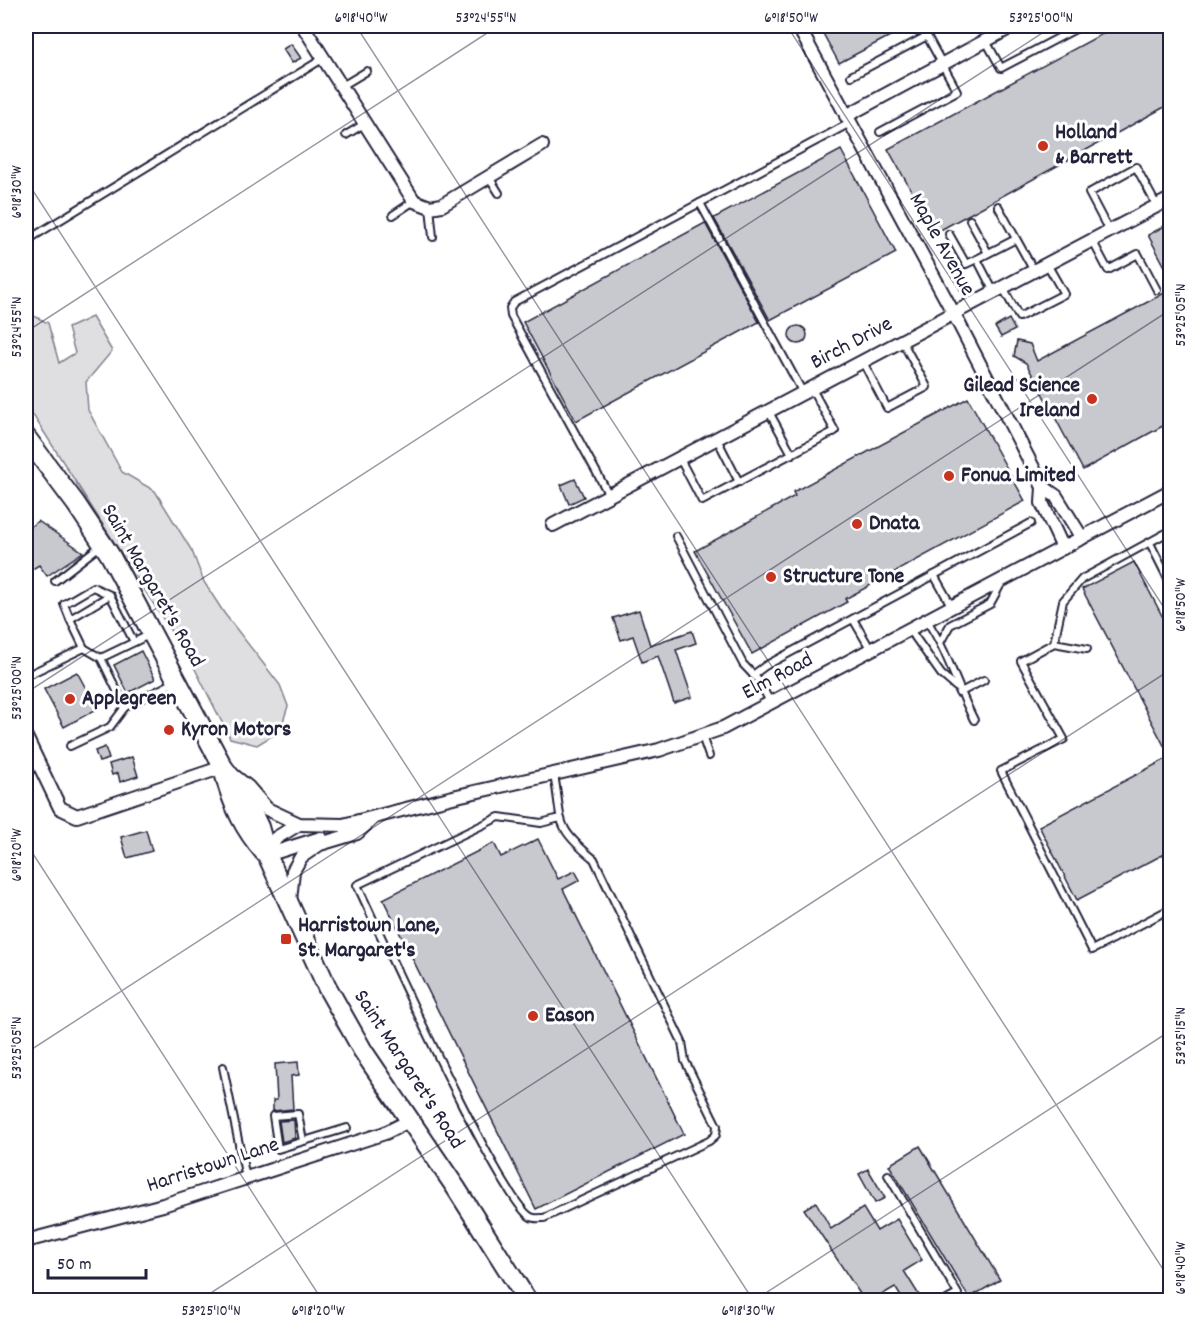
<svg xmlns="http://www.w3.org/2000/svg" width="1196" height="1326" viewBox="0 0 1196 1326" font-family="Dekko,sans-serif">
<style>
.green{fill:#dfdfe2;stroke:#80808e;stroke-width:1.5}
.building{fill:#c8c8cf;stroke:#22223b;stroke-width:1.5}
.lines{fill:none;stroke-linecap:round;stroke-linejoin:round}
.service-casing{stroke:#22223b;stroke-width:10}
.minor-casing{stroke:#22223b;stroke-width:16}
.secondary-casing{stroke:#22223b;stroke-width:22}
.service{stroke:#fff;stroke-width:6}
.minor{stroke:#fff;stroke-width:12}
.secondary{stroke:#fff;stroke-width:18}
.ticks{fill:none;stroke:#22223b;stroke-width:1.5;stroke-opacity:0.45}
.poi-dot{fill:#c8321e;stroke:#fff;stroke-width:2}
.labels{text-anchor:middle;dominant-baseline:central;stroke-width:6;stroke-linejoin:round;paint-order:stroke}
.poi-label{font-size:22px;font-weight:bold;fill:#22223b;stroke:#fff;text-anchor:start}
.street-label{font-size:22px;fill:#22223b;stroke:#fff}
.neatline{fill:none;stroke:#22223b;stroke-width:2}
.ticks-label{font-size:15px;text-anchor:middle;fill:#22223b}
</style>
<rect width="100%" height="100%" fill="#fff"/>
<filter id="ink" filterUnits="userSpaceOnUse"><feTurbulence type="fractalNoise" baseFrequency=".0167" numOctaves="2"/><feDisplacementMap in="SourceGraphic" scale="12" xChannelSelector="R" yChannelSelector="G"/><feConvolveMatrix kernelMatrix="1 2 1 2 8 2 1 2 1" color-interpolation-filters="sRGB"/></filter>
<g filter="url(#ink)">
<path class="green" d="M26,312L48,323L59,363L75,353L68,328L92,317L112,351L86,382L88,410L122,472L155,491L192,551L204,582L224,613L280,685L288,706L280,731L257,745L230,738L195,669L26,404Z"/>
<g class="building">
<path d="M819,26H909L839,63Z"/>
<path d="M1117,26H1170V104L935,233L888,149Z"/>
<path d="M291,44L301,58L292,63L283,49Z"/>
<path d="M841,150L896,253L770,320L714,218Z"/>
<path d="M705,223L759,322L576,421L523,322Z"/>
<path d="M1170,223V276L1148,235Z"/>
<path d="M1170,290V422L1083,470L1026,363L1014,356L1017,341L1030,344L1037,361Z"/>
<path d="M1009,319L1015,330L1001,337L995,327Z"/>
<circle cx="798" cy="335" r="9"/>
<path d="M968,398L1025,501L845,599L847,602L752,654L695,551L795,496L793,492Z"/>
<path d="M575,479L584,497L569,504L561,485Z"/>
<path d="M38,521L83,552L47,576L39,565L26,573V530Z"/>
<path d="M1134,562L1170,631V851L1077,900L1039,826L1170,757L1082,589Z"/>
<path d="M639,610L650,645L692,631L696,643L676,650L692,697L674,703L658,656L642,662L633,636L621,640L613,618Z"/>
<path d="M141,651L155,679L128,693L114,665Z"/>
<path d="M77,672L97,709L64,727L44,689Z"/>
<path d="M105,747L109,759L99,762L95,751Z"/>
<path d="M132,757L138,776L120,782L118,773L112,775L109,764Z"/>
<path d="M146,830L152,851L127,858L121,837Z"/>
<path d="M538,839L558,879L575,871L580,880L563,889L684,1134L536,1209L383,899L494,843L501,857Z"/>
<path d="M298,1062L299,1075L291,1076L293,1109L273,1111V1100H277L275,1064Z"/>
<path d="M294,1120L295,1138L282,1142L279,1121Z"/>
<path d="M920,1146L1000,1280L969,1298L889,1165Z"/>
<path d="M868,1169L885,1198L875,1203L859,1174Z"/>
<path d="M816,1202L831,1229L863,1208L877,1231L897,1219L922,1260L904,1271L919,1295L910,1300H903L895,1287L873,1300H864L804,1209Z"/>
</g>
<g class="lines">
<g class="service-casing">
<g id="service">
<path d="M986,41L1001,68L1081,26"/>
<path d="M851,76L927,36L957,91L880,132"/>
<path d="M342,86L367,71"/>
<path d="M346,135L364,124"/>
<path d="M489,177L499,193"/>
<path d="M700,203L803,393"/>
<path d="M998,206L1034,271"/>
<path d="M430,207L433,237"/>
<path d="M393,215L414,201"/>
<path d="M970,220L988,253"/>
<path d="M1109,231L1089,193L1136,167L1157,206"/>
<path d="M949,234L966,264L977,259L994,292"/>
<path d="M1092,240L1108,270L1138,254L1157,290"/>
<path d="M26,241L324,58"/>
<path d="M977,259L1016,239"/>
<path d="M1003,288L1019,317L1064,294L1047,264"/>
<path d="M863,362L887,408L927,387L902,341"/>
<path d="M769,412L792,454"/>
<path d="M717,439L739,482"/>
<path d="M680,459L702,501L835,431L812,389"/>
<path d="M609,495L511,316L510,308L514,302L850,123"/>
<path d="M1170,531L1082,579L1063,601L1054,643L1021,661L1064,739L1001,771L1092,950L1170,909"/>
<path d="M676,536L743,664L759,681L771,704"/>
<path d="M1150,543L1170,583"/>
<path d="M934,575L952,607"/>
<path d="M55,581L100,546"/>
<path d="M70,619L64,604L93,587L110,595"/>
<path d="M853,619L871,650"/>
<path d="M927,621C948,652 957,687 974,720"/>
<path d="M910,630L941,674L956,687"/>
<path d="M149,635L101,658L125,707L175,682"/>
<path d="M941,641L950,625L990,604L1002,582"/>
<path d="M1054,643L1087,649"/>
<path d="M101,658L84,648L70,619L110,595L134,642"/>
<path d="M32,673L84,648"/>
<path d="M753,675L765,666L1031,523"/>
<path d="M959,693L984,680"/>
<path d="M702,736L709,756"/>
<path d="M70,746L110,727L125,707"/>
<path d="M554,775C563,822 553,826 594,859L682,1042L685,1061L717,1126L716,1135L709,1141L544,1218C540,1218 534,1219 531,1217C501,1202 380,933 357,885L499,817L541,823L560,818"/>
<path d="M223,1067L246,1178"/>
<path d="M303,1141L298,1114L273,1116L278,1149L347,1128"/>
<path d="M888,1175L958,1294L947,1300"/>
</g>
</g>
<g class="minor-casing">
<g id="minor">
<path d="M303,26L414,201L430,207L442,205L542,145"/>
<path d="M798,26L954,314L1043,487L1056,496L1082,538"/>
<path d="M846,116L1013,26"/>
<path d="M1043,487L1042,503L1063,548"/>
<path d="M553,525L1170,199"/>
<path d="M26,737L60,808L77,816L223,767L248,787L267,809L299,824L343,825L457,796L659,750L723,728L1170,491"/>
<path d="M267,855L321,838"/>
<path d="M267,855L276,838L299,824"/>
<path d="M290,901L293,871L301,857L320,844L357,833L373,818"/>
<path d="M26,1241L163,1205L385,1133L409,1121"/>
</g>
</g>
<g class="secondary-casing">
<g id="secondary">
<path d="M26,437L76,504L110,555L223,767L244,795L259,827L267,855L327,987L363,1051L456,1188L527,1300"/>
<path d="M225,776C233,806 244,829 264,852"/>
</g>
</g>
<use href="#service" class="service"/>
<use href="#minor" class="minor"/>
<use href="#secondary" class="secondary"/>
</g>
</g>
<path class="ticks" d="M356,26L1170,1280M787,26L1170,617M26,180L753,1300M26,332L498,26M26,693L1053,26M26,843L322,1300M26,1053L1170,310M200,1300L1170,670M755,1300L1170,1031"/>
<g class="poi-dot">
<circle cx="1043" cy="146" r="6"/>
<circle cx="1092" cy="399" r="6"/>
<circle cx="949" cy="476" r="6"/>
<circle cx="857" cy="524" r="6"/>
<circle cx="771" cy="577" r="6"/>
<circle cx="70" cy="699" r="6"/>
<circle cx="169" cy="730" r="6"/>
<rect x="280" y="933" width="12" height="12" rx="3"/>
<circle cx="533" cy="1016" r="6"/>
</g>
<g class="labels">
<g class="poi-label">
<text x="1055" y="133">Holland<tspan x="1055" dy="25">&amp; Barrett</tspan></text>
<text x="1080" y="386" text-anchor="end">Gilead Science<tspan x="1080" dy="25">Ireland</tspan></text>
<text x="961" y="476">Fonua Limited</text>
<text x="869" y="524">Dnata</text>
<text x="783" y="577">Structure Tone</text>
<text x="82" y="699">Applegreen</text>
<text x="181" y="730">Kyron Motors</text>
<text x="298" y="926">Harristown Lane,<tspan x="298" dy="25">St. Margaret's</tspan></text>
<text x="545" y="1016">Eason</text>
</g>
<g class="street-label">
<text transform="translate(941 245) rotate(61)">Maple Avenue</text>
<text transform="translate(852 344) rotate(-28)">Birch Drive</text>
<text transform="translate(152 586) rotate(60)">Saint Margaret's Road</text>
<text transform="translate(778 677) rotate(-28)">Elm Road</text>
<text transform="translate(408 1070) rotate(57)">Saint Margaret's Road</text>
<text transform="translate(213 1166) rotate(-18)">Harristown Lane</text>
</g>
</g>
<rect width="1196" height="1326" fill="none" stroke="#fff" stroke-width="66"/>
<path d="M48 1269v9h98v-9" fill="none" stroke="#22223b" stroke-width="3"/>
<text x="57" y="1269" font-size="18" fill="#22223b" stroke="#ffffff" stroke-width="4.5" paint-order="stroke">50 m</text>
<rect x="33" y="33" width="1130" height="1260" class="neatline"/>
<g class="ticks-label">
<text x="361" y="22">6°18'40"W</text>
<text x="486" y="22">53°24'55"N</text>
<text x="791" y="22">6°18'50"W</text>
<text x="1041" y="22">53°25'00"N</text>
<text transform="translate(16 192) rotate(-90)" y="5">6°18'30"W</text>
<text transform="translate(1180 315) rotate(-90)" y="5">53°25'05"N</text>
<text transform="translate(16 327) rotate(-90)" y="5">53°24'55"N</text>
<text transform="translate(1180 605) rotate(-90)" y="5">6°18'50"W</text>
<text transform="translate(16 688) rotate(-90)" y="5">53°25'00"N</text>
<text transform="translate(16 855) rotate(-90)" y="5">6°18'20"W</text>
<text transform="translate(1180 1036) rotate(-90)" y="5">53°25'15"N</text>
<text transform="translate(16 1048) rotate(-90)" y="5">53°25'05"N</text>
<text transform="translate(1180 1268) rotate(-90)" y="5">6°18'40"W</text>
<text x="211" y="1315">53°25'10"N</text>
<text x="318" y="1315">6°18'20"W</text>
<text x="748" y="1315">6°18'30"W</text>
</g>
</svg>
